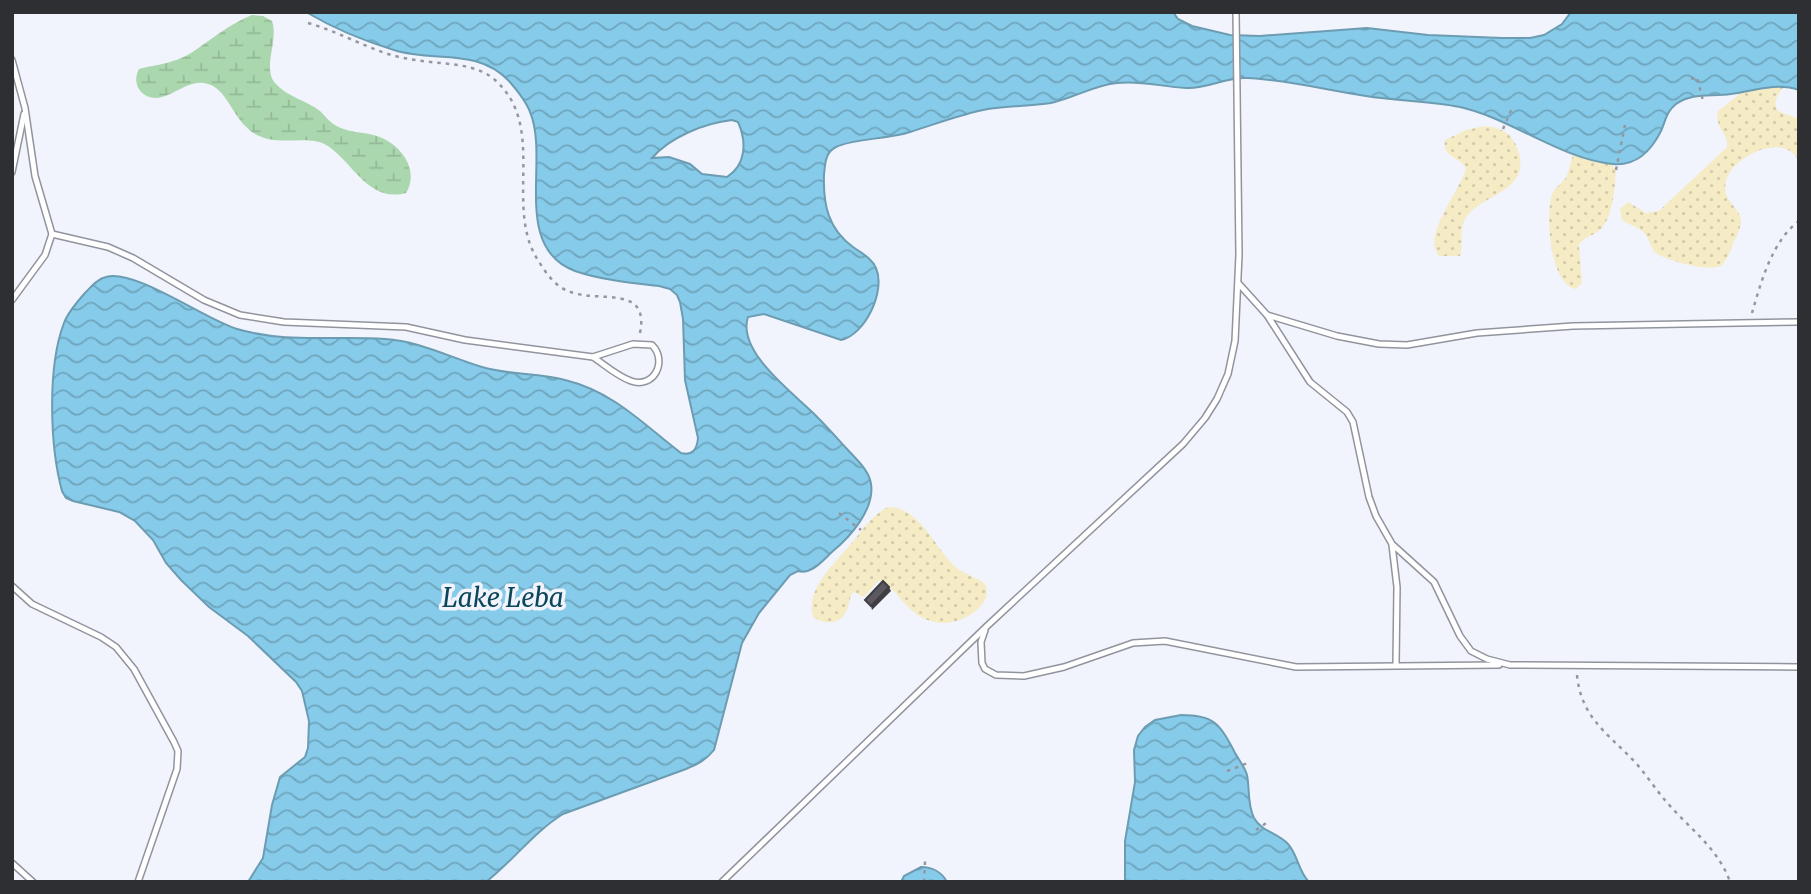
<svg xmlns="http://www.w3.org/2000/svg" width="1811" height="894" viewBox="0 0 1811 894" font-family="Merriweather,serif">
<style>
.wetland{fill:url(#wetland-marsh)}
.sand{fill:url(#sand-dots)}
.water{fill:url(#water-waves);stroke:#6c9cb2;stroke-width:2;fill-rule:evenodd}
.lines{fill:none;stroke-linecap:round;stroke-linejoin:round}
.lane-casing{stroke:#92949d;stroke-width:8}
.path{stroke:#96979e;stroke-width:2.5;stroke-dasharray:3.5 5;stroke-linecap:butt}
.lane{stroke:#fff;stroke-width:5}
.shaded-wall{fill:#403e42}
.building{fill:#5b585f;stroke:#403e42;stroke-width:2}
.labels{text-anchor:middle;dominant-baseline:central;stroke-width:7;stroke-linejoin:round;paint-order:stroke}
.water-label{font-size:26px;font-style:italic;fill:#0b475b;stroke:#f2f4fd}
</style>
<defs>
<pattern id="wetland-marsh" width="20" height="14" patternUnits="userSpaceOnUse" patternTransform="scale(1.75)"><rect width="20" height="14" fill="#aad7ae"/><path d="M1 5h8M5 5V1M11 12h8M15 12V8" fill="none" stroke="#93b996"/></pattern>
<pattern id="sand-dots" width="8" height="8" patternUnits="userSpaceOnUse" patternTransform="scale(1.75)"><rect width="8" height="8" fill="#f5ebc5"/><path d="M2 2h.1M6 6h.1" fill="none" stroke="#d2caaa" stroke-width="1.8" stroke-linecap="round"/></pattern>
<pattern id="water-waves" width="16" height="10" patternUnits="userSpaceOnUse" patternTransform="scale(1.75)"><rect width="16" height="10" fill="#86cbe9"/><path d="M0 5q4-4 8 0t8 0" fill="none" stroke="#6ea5bd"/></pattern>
</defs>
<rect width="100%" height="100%" fill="#f2f4fd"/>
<path class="wetland" d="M252,15L263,16L272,21C279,41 262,67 275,83C287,97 306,100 320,111C327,118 331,124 341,128C352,133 365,132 377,136C401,144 420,170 406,193C369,203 354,164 328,146C308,133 279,148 255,134C234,121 230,96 213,86C193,76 180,92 162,97C144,102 130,86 139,69C159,64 172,64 191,53C211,40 229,24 252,15Z"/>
<g class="sand">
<path d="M1776,87H1784C1778,94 1772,102 1778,111L1799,119V163C1788,131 1736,154 1727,178C1719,201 1740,205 1741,221C1741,228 1737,235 1734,241C1731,249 1728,259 1722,265C1711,273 1670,261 1659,255C1650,251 1651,240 1645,234C1639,227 1629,225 1622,220L1620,209L1628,202L1646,213L1659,211L1727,147C1729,133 1713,126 1718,111L1745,90Z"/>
<path d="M1485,126C1499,128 1510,131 1516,145C1536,192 1483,192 1466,218C1458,230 1464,244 1460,256H1439C1421,236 1460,192 1466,168C1459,156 1442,158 1445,140L1466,130Z"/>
<path d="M1574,153L1611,164L1616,170C1615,187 1613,217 1601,229C1594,236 1584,236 1579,245L1582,283L1576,289C1550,285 1545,216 1552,195C1554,187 1561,185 1565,179C1570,171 1570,161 1574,153Z"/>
<path d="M888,507C921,507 935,550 957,568C965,575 977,577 985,584C989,594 986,601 978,609C956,628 929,628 908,607C898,597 892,586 879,580L864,597L853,592C849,598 849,607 845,614C838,625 822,624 813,617C805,590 833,565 849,546C862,532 870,516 888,507Z"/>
</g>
<g class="water">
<path d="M306,12H1173L1178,19L1192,26L1230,35L1260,36L1367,28L1428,35L1502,38H1530L1544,35L1562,24L1571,12H1799V90C1776,82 1753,91 1731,94C1712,97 1692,92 1676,104C1666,112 1666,120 1661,131C1651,151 1637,166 1613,164C1563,160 1510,118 1460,107C1429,101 1397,101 1366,96C1326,90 1288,80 1247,78C1225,77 1208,89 1186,88C1162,87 1141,80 1117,83C1094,85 1074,98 1051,103C1030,106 1009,106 988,109C961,114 936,124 910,132C889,139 851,139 836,147C825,152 825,165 824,175C823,204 828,229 853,247C861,253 872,258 876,268C886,291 865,335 841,340L764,314L748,317C737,350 789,390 810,410C823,422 835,436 847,449C856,459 869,470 871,484C875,509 850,537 833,551C823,560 812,575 798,571L790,575L759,613L742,643L714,750C706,760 698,764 686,769L563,814C534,832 513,861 486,882H248L263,858L272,805L280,777L305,757L308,748L309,721L302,691L296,682L248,636L209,607L181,580L166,563L153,540L135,521L119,512L73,501L66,498L62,491C50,447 47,367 64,323C68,312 77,302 85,293C91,287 97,279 106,277C134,268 206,320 237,329C289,344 333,335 385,339C419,341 449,357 482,367C509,375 538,373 565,380C614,392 643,424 681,453C693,456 697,449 698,438L685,380L683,319L680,302L677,295L670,289L659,286C632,283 601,280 575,271C511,247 550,159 530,112C526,101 516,89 509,81C477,47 434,63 394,50C364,41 333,28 306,12ZM732,120L738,122C747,142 746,165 727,177L702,174L690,164L669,157L652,158C670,137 705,123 732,120Z"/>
<path d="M1181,715C1213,715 1220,723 1234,751C1238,759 1245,767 1247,775C1250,790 1247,804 1254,818C1262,832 1278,833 1288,844C1298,855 1298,871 1309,882H1125V841L1135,782L1134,750L1138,736L1145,727L1155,720Z"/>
<path d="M921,867C932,867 942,872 947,882H901L904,876Z"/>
</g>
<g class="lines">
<g class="lane-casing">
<g id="lane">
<path d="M12,60L25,108L35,176L52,234L45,255L12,300"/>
<path d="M12,172L24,114"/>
<path d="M52,234L108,247L133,258L204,300L240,315L284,322L406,327L465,340L593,357"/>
<path d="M1239,284L1267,315L1337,336L1379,344L1407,345L1477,333L1573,326L1799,322"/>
<path d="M1267,315L1310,382L1347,412L1353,422L1369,497L1376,516L1392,544L1434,582L1460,636L1471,651L1487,659L1510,665L1799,667"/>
<path d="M633,344L652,345C668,361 654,389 631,381C617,376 605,365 593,357Z"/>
<path d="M1392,545L1397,587L1396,664"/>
<path d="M12,586L32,604L101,637L116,647L134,669L174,742L178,751L177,769L138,882"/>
<path d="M985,630L981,642L982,663L985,669L996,675L1024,676L1064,667L1133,643L1165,641L1296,667L1499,665"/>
<path d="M12,863L33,882"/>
<path d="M722,882L986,627L1183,444L1205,418L1217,399L1228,374L1235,341L1239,255L1236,12"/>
</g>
</g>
<g class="path">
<path d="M308,23C336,31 361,45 388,54C408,60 429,62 450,64C466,66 483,69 495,80C547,126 505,203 536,257C544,270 553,285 568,291C597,304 650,283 640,333"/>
<path d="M1691,79L1697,77L1703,101"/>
<path d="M1503,129L1512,108"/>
<path d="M1616,170L1625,125"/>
<path d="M1752,313C1761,282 1772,241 1799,221"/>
<path d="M839,513L861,530"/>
<path d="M1577,675C1581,717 1607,733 1634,761C1645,773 1654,787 1664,799C1687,827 1718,847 1730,882"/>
<path d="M1227,771L1248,763"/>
<path d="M1256,830L1269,821"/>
<path d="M924,882L925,861"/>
</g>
<use href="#lane" class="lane"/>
</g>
<path class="shaded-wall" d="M889,587L891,591L872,610L871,606Z"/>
<path class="building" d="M883,581L889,587L871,606L865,600Z"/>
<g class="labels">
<g class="water-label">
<text x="503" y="597">Lake Leba</text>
</g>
</g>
<rect width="1811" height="894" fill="none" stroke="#2e2f33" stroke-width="28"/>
</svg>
